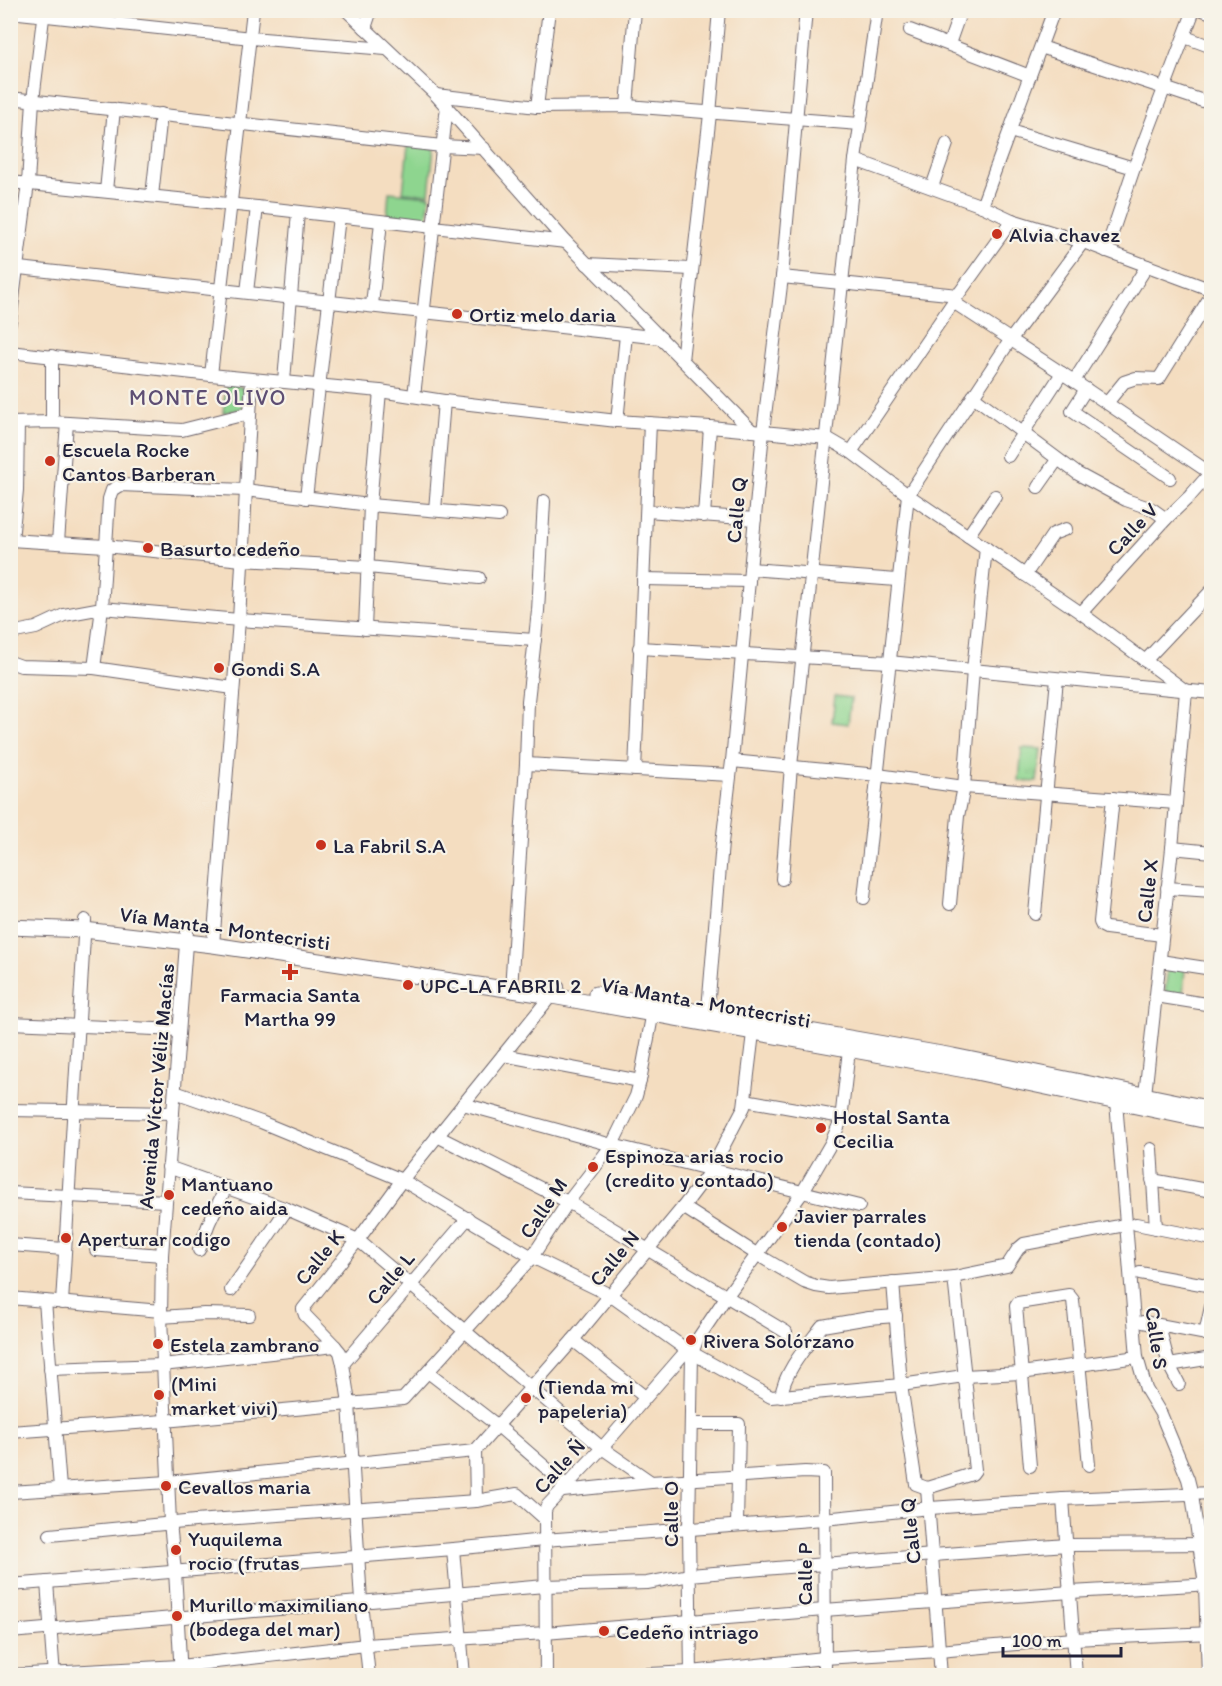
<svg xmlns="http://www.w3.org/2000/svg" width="1222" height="1686" viewBox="0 0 1222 1686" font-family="Itim,sans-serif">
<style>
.grass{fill:url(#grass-tufts);stroke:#587c65;stroke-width:1.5}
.pitch{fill:#8ed58f;stroke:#587c65;stroke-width:1.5}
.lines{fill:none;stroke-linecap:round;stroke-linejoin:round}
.minor-casing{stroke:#6c636a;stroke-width:14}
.major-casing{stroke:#6c636a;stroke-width:17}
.minor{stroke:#fff;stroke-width:12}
.major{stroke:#fff;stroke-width:15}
.poi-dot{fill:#c8321e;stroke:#f7f3e8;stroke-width:2}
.labels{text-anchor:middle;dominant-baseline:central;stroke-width:4.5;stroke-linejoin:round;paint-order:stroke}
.poi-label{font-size:21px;fill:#22223b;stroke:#f7f3e8;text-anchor:start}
.street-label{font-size:21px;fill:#22223b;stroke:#f7f3e8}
.neighbourhood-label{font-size:22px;letter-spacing:1.5px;fill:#5e4e73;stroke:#f7f3e8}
</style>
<defs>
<pattern id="grass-tufts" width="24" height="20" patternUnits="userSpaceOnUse" patternTransform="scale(1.5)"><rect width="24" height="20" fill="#8ed58f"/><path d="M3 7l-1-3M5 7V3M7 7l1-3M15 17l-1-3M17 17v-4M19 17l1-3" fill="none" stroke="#7ab77c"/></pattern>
</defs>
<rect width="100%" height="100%" fill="#f7f3e8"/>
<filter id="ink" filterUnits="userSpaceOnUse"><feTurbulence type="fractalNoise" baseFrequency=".0167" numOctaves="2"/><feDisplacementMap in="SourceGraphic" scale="12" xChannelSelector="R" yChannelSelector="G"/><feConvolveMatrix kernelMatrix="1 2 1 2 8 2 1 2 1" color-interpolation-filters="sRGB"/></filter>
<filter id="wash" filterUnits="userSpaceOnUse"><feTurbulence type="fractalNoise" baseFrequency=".008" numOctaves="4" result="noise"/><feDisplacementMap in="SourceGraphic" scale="24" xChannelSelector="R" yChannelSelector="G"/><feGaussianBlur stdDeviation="1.35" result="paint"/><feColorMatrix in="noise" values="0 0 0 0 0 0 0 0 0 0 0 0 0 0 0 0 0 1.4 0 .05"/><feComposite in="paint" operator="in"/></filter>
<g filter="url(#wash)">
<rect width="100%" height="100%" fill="#f4ddc0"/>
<g class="grass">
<path d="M226,383L244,389L242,409L223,413Z"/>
<path d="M1022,748L1041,749L1037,782L1019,781Z"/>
</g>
<g class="pitch">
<path d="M408,145L434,148L429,194L403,192Z"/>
<path d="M389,192L430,196L427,219L387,215Z"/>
<path d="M835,696L851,698L848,724L832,722Z"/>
<path d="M1168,966L1185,968L1183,995L1165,993Z"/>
</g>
</g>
<g filter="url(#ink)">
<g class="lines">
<g class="minor-casing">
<g id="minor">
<path d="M346,10L436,95L566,242L752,431"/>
<path d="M1203,10L1212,13"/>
<path d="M10,12L251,38L386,49"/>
<path d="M365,28L371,10"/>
<path d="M910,30L1030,76"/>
<path d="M1185,37L1212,47"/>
<path d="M949,44L961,10"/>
<path d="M1041,47L1212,104"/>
<path d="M436,95L537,107L627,106L860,124"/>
<path d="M10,98L442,146L484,148"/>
<path d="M627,106L635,10"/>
<path d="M537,107L549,10"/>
<path d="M1010,131L1134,168"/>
<path d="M855,160L982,206L1012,220L1083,242L1212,290"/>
<path d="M10,182L257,207L566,242"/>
<path d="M932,187L947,144"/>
<path d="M106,191L114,109"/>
<path d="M152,196L161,114"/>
<path d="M982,206L1054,10"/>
<path d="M1106,251L1134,168L1194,10"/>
<path d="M587,264L691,269"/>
<path d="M10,267L661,338"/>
<path d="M782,277L958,295"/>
<path d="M247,292L257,207"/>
<path d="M953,302L1074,381L1210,473"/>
<path d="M372,305L381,222"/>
<path d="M10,322L28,183L33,100L44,10"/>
<path d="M10,352L211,375L380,391L444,401L617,421L710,427L827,438L851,452L908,495L1081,613L1186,691L1172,848L1145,1095"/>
<path d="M52,356V422"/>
<path d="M682,360L710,114L719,10"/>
<path d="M211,375L253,10"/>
<path d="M284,381L298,212"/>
<path d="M1074,381L1147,266"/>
<path d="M1086,389L1072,411L1170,478"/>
<path d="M414,396L447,106"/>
<path d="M973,396L1078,474L1126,500L1152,509L1166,519"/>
<path d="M1107,403L1124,382L1136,378L1159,379L1212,294"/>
<path d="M617,421L626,335"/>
<path d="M10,423L52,422L182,430L250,413"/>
<path d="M851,452L958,295L1012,220"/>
<path d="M1008,456L1062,373"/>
<path d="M1038,487L1057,460"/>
<path d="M306,498L339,217"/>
<path d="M435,510L444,401"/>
<path d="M647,511L755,519"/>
<path d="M704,516L710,427"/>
<path d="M968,536L995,496"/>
<path d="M10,540L105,546L242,560L368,567L479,578"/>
<path d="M12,540L17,490L18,423"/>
<path d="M58,542L67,423"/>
<path d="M750,569L897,580"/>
<path d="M1025,575L1053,534L1066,529"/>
<path d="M643,579L749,581"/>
<path d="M1081,613L1166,519L1190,496L1212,471"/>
<path d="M365,629L370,505L380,391"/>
<path d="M10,633L36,628L64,615L102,608L239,620L535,640"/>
<path d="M639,648L889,662L1212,693"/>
<path d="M1145,661L1212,590"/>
<path d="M10,662L21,666L94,668L102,608L109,499L112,490L120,485L245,490L370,505L499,516"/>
<path d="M94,668L233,688"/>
<path d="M732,761L878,775L964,787L1176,803"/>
<path d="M526,764L730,775"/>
<path d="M635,770L650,423"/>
<path d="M1113,798L1100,922L1102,926L1106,928L1162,935"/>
<path d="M1172,848L1212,852"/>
<path d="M782,879L791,766L855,160L877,10"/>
<path d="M1167,888L1212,891"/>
<path d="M864,898L908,495L1011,339L1083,242"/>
<path d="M950,904L958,816L964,787L973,670L986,548"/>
<path d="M1035,914L1057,679"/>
<path d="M213,945L239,620L252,379"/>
<path d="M1160,961L1212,969"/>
<path d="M511,989L526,764L528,701L538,611L544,501"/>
<path d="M1156,996L1212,1005"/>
<path d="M707,1021L722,843L732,761L763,432L782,277L806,10"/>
<path d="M10,1023L179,1030"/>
<path d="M503,1055L640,1081"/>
<path d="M175,1092L261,1122L402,1180L532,1257L610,1295L687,1350L771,1397L901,1385L964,1376L1021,1373L1137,1357"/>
<path d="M745,1100L842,1117"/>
<path d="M1116,1102L1137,1357L1146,1389L1161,1414L1188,1479L1192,1495L1205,1585L1208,1676"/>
<path d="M463,1104L612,1145L859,1206"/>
<path d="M10,1110L173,1113"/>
<path d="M437,1136L568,1202L786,1332"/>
<path d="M1151,1149L1156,1228"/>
<path d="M168,1167L287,1209L358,1240L602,1448L651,1482"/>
<path d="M1152,1180L1212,1191"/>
<path d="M10,1193L166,1201"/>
<path d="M683,1207L758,1255L804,1282L816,1286L829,1288L954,1277L1007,1266L1018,1249L1024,1244L1125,1225"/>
<path d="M1136,1224L1212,1239"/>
<path d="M10,1245L64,1249"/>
<path d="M96,1250L162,1255"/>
<path d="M199,1250L209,1223L226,1187"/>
<path d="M1140,1273L1212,1286"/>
<path d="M893,1282L901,1385L916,1484L927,1488L972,1474L975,1470L954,1277"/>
<path d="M231,1290L287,1209"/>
<path d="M10,1298L161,1311"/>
<path d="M45,1301L60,1488"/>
<path d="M62,1303L85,920"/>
<path d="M161,1317L204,1314L249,1315"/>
<path d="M1143,1322L1212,1335"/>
<path d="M1159,1326L1169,1365L1179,1384"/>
<path d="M1205,1334L1212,1302"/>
<path d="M573,1340L645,1397"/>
<path d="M343,1364L468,1218"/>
<path d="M1169,1365L1212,1358"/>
<path d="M50,1369L162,1365L335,1346"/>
<path d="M428,1372L498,1426L567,1486"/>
<path d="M781,1397C784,1371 807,1346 822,1326L869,1318L896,1316"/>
<path d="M691,1424H739L737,1525"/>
<path d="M10,1432L164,1421L403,1399L532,1257L568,1202L612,1145L636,1096L640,1081L654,1006"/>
<path d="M1030,1466L1016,1306L1018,1303L1069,1295L1073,1300L1089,1465"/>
<path d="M927,1488L941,1676"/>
<path d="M563,1491L651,1482L805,1472L824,1473L825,1676"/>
<path d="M10,1492L168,1482L475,1451"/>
<path d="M1063,1499L1076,1676"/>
<path d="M476,1501L475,1451L573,1340L683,1207L711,1170L744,1107L754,1025"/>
<path d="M50,1535L195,1521L476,1501L517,1494L544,1518"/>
<path d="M453,1549L464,1676"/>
<path d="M47,1582L54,1676"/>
<path d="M10,1585L453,1549L544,1540L824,1519L930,1508L1063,1499L1212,1493"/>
<path d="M10,1632L545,1586L647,1583L690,1575L933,1555L1067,1545L1212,1544"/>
<path d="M10,1675L180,1666L366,1645L545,1633L824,1610L1071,1592L1212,1584"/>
<path d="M181,1676L175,1571L170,1523L161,1317L162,1255L187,931"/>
<path d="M369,1676L361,1602L349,1403L343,1364L340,1352L335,1346L305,1315L303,1309L358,1240L402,1180L558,987"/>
<path d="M546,1676L545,1511L547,1506L602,1448L687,1350"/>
<path d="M608,1676L691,1672L824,1658L939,1651L1073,1639L1212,1633"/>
<path d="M691,1676L689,1529L692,1353L697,1340L726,1297L802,1193L831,1143L841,1120L850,1041"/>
</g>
</g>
<g class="major-casing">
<g id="major">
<path d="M10,927L84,930L213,945L552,996L971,1071L1212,1122"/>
<path d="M596,994L953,1056L1212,1109"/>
</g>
</g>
<use href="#minor" class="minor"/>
<use href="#major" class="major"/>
</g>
</g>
<g class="poi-dot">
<circle cx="997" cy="234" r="6"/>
<circle cx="457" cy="314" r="6"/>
<circle cx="50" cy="461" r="6"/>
<circle cx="148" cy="548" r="6"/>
<circle cx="219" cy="668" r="6"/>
<circle cx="321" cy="845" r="6"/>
<path d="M287 963h6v6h6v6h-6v6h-6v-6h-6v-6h6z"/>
<circle cx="408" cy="985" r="6"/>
<circle cx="821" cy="1128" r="6"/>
<circle cx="593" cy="1167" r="6"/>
<circle cx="169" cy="1195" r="6"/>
<circle cx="782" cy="1227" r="6"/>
<circle cx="66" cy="1238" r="6"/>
<circle cx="691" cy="1340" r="6"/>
<circle cx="158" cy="1344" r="6"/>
<circle cx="159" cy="1395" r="6"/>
<circle cx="526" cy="1398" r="6"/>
<circle cx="166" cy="1486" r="6"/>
<circle cx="176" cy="1550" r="6"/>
<circle cx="177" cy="1616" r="6"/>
<circle cx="604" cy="1631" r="6"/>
</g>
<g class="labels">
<g class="poi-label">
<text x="1009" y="234">Alvia chavez</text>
<text x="469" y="314">Ortiz melo daria</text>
<text x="62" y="449">Escuela Rocke<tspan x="62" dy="24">Cantos Barberan</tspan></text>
<text x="160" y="548">Basurto cedeño</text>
<text x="231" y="668">Gondi S.A</text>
<text x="333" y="845">La Fabril S.A</text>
<text x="420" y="985">UPC-LA FABRIL 2</text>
<text x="290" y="994" text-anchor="middle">Farmacia Santa<tspan x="290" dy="24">Martha 99</tspan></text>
<text x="833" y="1116">Hostal Santa<tspan x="833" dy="24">Cecilia</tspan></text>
<text x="605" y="1155">Espinoza arias rocio<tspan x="605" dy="24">(credito y contado)</tspan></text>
<text x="181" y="1183">Mantuano<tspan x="181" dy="24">cedeño aida</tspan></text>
<text x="794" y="1215">Javier parrales<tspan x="794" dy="24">tienda (contado)</tspan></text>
<text x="78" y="1238">Aperturar codigo</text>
<text x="703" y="1340">Rivera Solórzano</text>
<text x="170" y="1344">Estela zambrano</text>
<text x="171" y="1383">(Mini<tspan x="171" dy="24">market vivi)</tspan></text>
<text x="538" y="1386">(Tienda mi<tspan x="538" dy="24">papeleria)</tspan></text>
<text x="178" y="1486">Cevallos maria</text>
<text x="188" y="1538">Yuquilema<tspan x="188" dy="24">rocio (frutas</tspan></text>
<text x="189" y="1604">Murillo maximiliano<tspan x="189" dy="24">(bodega del mar)</tspan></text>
<text x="616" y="1631">Cedeño intriago</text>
</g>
<g class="street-label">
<text transform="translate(736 510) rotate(-85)">Calle Q</text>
<text transform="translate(1132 529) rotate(-47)">Calle V</text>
<text transform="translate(1147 891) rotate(-84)">Calle X</text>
<text transform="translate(225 928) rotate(8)">Vía Manta - Montecristi</text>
<text transform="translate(706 1002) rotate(10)">Vía Manta - Montecristi</text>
<text transform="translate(156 1086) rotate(-85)">Avenida Víctor Véliz Macías</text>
<text transform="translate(543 1208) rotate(-56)">Calle M</text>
<text transform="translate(319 1257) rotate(-51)">Calle K</text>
<text transform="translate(614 1258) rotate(-51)">Calle N</text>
<text transform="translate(390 1278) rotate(-50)">Calle L</text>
<text transform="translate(1157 1338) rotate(82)">Calle S</text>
<text transform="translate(559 1466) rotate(-48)">Calle Ñ</text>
<text transform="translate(670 1514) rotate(-90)">Calle O</text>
<text transform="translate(910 1531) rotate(-96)">Calle Q</text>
<text transform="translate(804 1574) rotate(-90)">Calle P</text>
</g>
<g class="neighbourhood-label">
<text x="208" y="397">MONTE OLIVO</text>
</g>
</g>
<rect width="1222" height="1686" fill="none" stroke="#f7f3e8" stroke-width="36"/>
<path d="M1003 1647v9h118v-9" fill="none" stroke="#22223b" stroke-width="3"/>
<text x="1012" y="1647" font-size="18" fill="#22223b" stroke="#f7f3e8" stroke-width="4.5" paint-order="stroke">100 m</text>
</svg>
